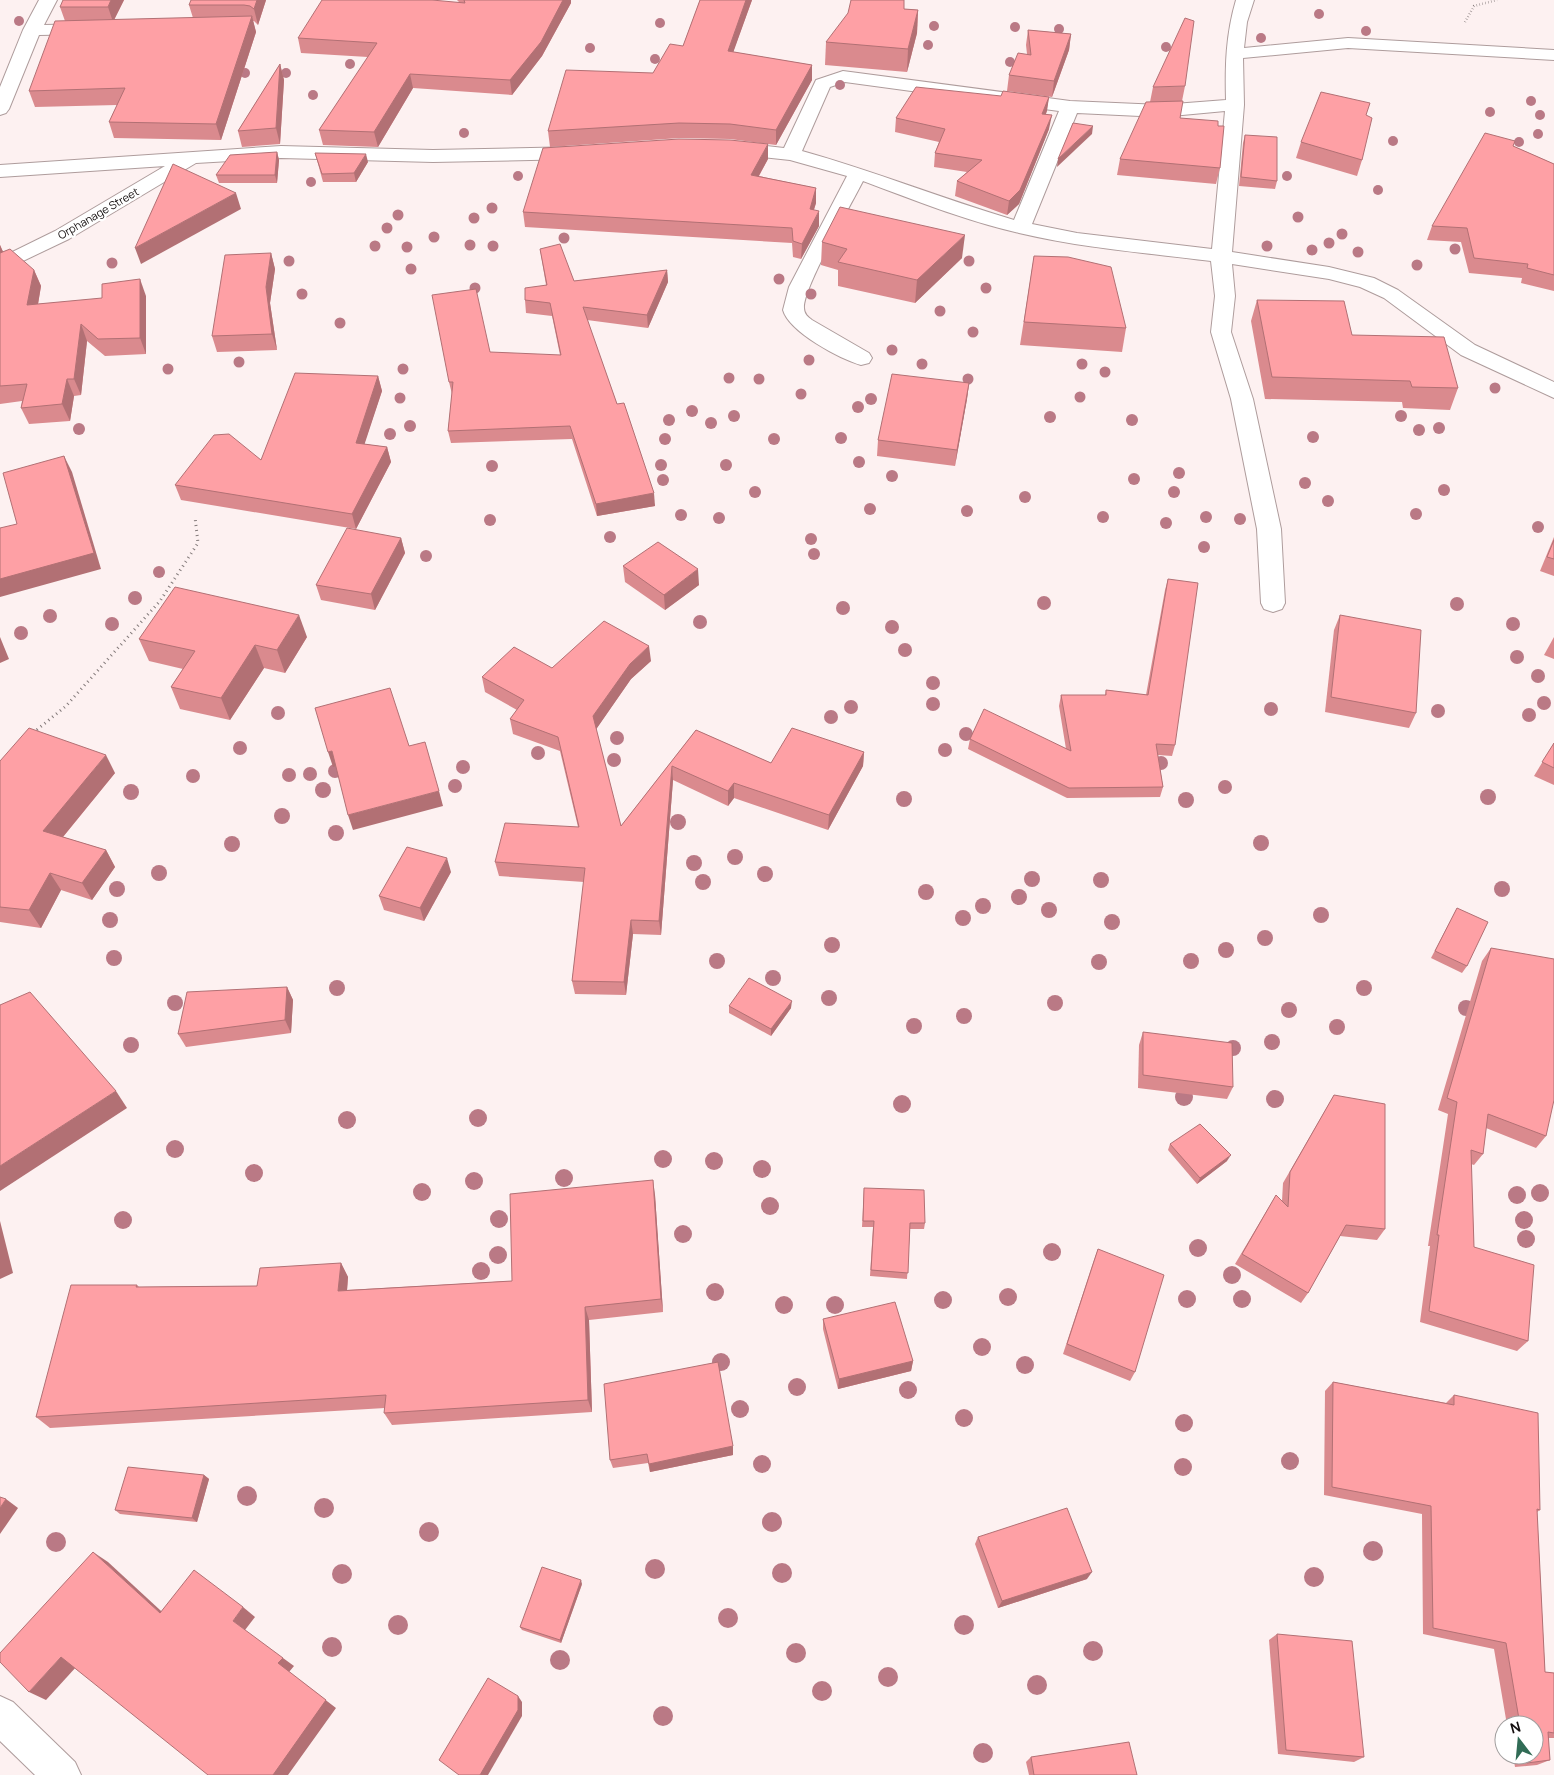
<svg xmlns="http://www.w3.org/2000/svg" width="1554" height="1775" viewBox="0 0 1554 1775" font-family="Manrope,sans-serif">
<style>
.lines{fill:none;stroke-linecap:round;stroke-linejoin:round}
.minor-casing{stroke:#ae9c9c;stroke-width:2}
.path-far1{stroke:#837a7a;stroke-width:2.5;stroke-dasharray:0.5 2.5;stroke-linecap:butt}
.path{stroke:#837a7a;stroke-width:3;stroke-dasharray:1 4;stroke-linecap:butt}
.minor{fill:#fff;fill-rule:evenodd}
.tree{fill:#ba7985}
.wall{fill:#da8a8e}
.shaded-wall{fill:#b27074}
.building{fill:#fea0a5;stroke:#b27074}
.labels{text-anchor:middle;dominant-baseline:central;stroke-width:4.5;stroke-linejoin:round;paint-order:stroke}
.far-street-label{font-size:11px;fill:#130d0d;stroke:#fff}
</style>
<rect width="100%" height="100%" fill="#fdf1f1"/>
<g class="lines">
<g class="minor-casing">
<g id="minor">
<path d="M39,0H57L44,25L91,24L97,25L100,29L97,33L91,34L39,35L9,109L6,113L0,115V87L23,30Z"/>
<path d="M1236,0H1254L1247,22L1244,48L1348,38L1554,50V60L1348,48L1243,58L1244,105L1232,252L1329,267L1374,278L1398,290L1475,345L1554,382V398L1461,355L1384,298L1360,287L1329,279L1232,264L1235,296L1231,332L1253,399L1281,529L1285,603L1282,609L1273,612L1264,609L1261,603L1257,529L1231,399L1211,332L1215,296L1211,261C1147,253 1082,248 1019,233C966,221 914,200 863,181C852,203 802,290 804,308C804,314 808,317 812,320L869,353L872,358L869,363L861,365C840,359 789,332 783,310L789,287L847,176L790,160L732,154L725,152L723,148L725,144L732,142L784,148L816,80L843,71L1070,101L1161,105L1226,100C1225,65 1226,34 1236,0ZM845,82L1059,111L1014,220C943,199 874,171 802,151L830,87ZM1225,111L1212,249L1077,233L1032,224L1077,113L1161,117Z"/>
<path d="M281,146L433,150L577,147L584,149L586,153L584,157L577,159L433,162L281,158L196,163L69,239L0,272V258L55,231L165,166L0,177V165Z"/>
<path d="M0,1696L13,1702L75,1762L81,1775H35L0,1741Z"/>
</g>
</g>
<path class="path-far1" d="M1465,22L1474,6L1497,0"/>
<path class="path" d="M33,733L66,706L160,601L198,543L195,517"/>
<use href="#minor" class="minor"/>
</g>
<g class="tree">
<circle cx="1319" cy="14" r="5"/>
<circle cx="19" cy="21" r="5"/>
<circle cx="660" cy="23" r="5"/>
<circle cx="934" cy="26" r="5"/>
<circle cx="1015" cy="27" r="5"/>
<circle cx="1059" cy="29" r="5"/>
<circle cx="1366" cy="31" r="5"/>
<circle cx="1261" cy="38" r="5"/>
<circle cx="928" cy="45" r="5"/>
<circle cx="1166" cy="47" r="5"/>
<circle cx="590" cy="48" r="5"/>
<circle cx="655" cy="59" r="5"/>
<circle cx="1010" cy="62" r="5"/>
<circle cx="350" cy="64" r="5"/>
<circle cx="245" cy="73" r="5"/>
<circle cx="286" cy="73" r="5"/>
<circle cx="840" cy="85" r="5"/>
<circle cx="313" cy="95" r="5"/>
<circle cx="1531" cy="101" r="5"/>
<circle cx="1490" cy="112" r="5"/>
<circle cx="1540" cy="115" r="5"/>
<circle cx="464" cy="133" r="5"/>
<circle cx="1538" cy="134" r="5"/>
<circle cx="1393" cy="141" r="5"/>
<circle cx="1519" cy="142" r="5"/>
<circle cx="518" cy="176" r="5"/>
<circle cx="1287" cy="176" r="5"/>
<circle cx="311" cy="182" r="5"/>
<circle cx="1378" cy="190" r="5"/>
<circle cx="492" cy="208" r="5.5"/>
<circle cx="398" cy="215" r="5.5"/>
<circle cx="1298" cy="217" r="5.5"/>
<circle cx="474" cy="218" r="5.5"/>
<circle cx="387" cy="228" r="5.5"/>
<circle cx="1342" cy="234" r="5.5"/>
<circle cx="434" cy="237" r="5.5"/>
<circle cx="564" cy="238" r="5.5"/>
<circle cx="1329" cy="243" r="5.5"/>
<circle cx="470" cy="245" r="5.5"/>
<circle cx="375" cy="246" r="5.5"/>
<circle cx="493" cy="246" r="5.5"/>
<circle cx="1267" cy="246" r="5.5"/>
<circle cx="407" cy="247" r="5.5"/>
<circle cx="1455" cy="249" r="5.5"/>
<circle cx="1312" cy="250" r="5.5"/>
<circle cx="1358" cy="252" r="5.5"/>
<circle cx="289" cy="261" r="5.5"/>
<circle cx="969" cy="261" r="5.5"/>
<circle cx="112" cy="263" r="5.5"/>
<circle cx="1417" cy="265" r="5.5"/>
<circle cx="411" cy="269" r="5.5"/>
<circle cx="779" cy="279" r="5.5"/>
<circle cx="475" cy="288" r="5.5"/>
<circle cx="986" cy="288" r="5.5"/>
<circle cx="302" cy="294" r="5.5"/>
<circle cx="811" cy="294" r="5.5"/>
<circle cx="940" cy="311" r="5.5"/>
<circle cx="340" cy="323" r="5.5"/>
<circle cx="973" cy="332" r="5.5"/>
<circle cx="892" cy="350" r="5.5"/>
<circle cx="809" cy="360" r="5.5"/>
<circle cx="239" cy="362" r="5.5"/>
<circle cx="922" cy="364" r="5.5"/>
<circle cx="1082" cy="364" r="5.5"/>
<circle cx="168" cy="369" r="5.5"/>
<circle cx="403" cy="369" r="5.5"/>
<circle cx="1105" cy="372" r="5.5"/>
<circle cx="729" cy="378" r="5.5"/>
<circle cx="759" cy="379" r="5.5"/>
<circle cx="968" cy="379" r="5.5"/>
<circle cx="1495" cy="388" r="5.5"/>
<circle cx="801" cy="394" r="5.5"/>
<circle cx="1080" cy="397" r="5.5"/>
<circle cx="400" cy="398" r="5.5"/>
<circle cx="871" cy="399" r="6"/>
<circle cx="858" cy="407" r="6"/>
<circle cx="692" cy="411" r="6"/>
<circle cx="734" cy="416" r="6"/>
<circle cx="1401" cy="416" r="6"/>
<circle cx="1050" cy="417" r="6"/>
<circle cx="669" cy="420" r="6"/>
<circle cx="1132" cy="420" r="6"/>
<circle cx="711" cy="423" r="6"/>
<circle cx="410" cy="426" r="6"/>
<circle cx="1439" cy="428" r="6"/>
<circle cx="79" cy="429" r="6"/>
<circle cx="1419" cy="430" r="6"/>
<circle cx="390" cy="434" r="6"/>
<circle cx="1313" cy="437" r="6"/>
<circle cx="841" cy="438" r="6"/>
<circle cx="665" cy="439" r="6"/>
<circle cx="774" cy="439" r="6"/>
<circle cx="859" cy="462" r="6"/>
<circle cx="661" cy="465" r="6"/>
<circle cx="726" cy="465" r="6"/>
<circle cx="492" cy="466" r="6"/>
<circle cx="1179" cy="473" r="6"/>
<circle cx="892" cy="476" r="6"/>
<circle cx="1134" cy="479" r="6"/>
<circle cx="663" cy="480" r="6"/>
<circle cx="1305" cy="483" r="6"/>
<circle cx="1444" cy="490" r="6"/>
<circle cx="755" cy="492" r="6"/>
<circle cx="1174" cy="492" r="6"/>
<circle cx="1025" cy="497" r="6"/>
<circle cx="1328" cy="501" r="6"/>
<circle cx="870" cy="509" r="6"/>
<circle cx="967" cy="511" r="6"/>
<circle cx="1416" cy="514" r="6"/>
<circle cx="681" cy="515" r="6"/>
<circle cx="1103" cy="517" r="6"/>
<circle cx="1206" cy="517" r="6"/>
<circle cx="719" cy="518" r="6"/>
<circle cx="1240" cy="519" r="6"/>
<circle cx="490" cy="520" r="6"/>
<circle cx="1166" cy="523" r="6"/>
<circle cx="1538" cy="527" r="6"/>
<circle cx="610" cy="537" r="6"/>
<circle cx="811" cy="539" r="6"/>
<circle cx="1204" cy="547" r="6"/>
<circle cx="814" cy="554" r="6"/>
<circle cx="426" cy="556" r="6"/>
<circle cx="159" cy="572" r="6"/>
<circle cx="135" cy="598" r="7"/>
<circle cx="1044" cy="603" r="7"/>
<circle cx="1457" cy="604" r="7"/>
<circle cx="843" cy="608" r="7"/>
<circle cx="50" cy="616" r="7"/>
<circle cx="700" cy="622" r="7"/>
<circle cx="112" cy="624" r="7"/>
<circle cx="1513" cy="624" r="7"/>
<circle cx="892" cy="627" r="7"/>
<circle cx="21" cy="633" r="7"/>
<circle cx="905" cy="650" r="7"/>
<circle cx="1517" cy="657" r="7"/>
<circle cx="1538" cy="676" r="7"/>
<circle cx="933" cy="683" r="7"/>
<circle cx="1544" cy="703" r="7"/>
<circle cx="933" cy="704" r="7"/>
<circle cx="851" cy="707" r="7"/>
<circle cx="1271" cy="709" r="7"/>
<circle cx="1438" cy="711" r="7"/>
<circle cx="278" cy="713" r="7"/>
<circle cx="1529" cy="715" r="7"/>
<circle cx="831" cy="717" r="7"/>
<circle cx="966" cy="734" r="7"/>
<circle cx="617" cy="738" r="7"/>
<circle cx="240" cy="748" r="7"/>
<circle cx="945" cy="750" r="7"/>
<circle cx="538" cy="753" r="7"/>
<circle cx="614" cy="760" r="7"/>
<circle cx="1161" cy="763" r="7"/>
<circle cx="463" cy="767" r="7"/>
<circle cx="335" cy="771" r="7"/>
<circle cx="310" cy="774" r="7"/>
<circle cx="289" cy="775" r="7"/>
<circle cx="193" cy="776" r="7"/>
<circle cx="455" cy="786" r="7"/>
<circle cx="1225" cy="787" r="7"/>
<circle cx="323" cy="790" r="8"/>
<circle cx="131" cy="792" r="8"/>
<circle cx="1488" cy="797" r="8"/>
<circle cx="904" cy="799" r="8"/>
<circle cx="1186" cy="800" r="8"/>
<circle cx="282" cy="816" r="8"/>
<circle cx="678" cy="822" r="8"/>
<circle cx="336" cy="833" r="8"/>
<circle cx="1261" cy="843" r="8"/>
<circle cx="232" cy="844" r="8"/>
<circle cx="735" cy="857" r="8"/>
<circle cx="694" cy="863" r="8"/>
<circle cx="159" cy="873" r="8"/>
<circle cx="765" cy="874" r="8"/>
<circle cx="1032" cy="879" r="8"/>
<circle cx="1101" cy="880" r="8"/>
<circle cx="703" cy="882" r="8"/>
<circle cx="117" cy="889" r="8"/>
<circle cx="1502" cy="889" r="8"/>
<circle cx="926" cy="892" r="8"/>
<circle cx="1019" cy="897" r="8"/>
<circle cx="983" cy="906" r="8"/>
<circle cx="1049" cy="910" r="8"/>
<circle cx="1321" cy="915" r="8"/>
<circle cx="963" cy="918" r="8"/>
<circle cx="110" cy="920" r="8"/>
<circle cx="1112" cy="922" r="8"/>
<circle cx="1265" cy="938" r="8"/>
<circle cx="832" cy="945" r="8"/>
<circle cx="1226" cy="950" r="8"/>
<circle cx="114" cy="958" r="8"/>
<circle cx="717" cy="961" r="8"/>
<circle cx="1191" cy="961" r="8"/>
<circle cx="1099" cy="962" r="8"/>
<circle cx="773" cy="978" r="8"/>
<circle cx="337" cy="988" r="8"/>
<circle cx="1364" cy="988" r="8"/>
<circle cx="829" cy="998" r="8"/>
<circle cx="175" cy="1003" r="8"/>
<circle cx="1055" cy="1003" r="8"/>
<circle cx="1466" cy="1008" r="8"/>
<circle cx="1289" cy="1010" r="8"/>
<circle cx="964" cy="1016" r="8"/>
<circle cx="914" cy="1026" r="8"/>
<circle cx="1337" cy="1027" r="8"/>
<circle cx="1272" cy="1042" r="8"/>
<circle cx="131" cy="1045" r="8"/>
<circle cx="1233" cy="1048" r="8"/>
<circle cx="1184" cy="1097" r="9"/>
<circle cx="1275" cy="1099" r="9"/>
<circle cx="902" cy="1104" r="9"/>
<circle cx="478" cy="1118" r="9"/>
<circle cx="347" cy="1120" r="9"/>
<circle cx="175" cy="1149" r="9"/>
<circle cx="663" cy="1159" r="9"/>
<circle cx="714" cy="1161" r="9"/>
<circle cx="762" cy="1169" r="9"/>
<circle cx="254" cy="1173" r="9"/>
<circle cx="564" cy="1178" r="9"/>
<circle cx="474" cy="1181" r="9"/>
<circle cx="422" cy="1192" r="9"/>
<circle cx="1540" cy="1193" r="9"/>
<circle cx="1517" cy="1195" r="9"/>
<circle cx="770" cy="1206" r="9"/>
<circle cx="499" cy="1219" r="9"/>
<circle cx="123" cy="1220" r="9"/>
<circle cx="1524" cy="1220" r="9"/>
<circle cx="683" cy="1234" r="9"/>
<circle cx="1526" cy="1239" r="9"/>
<circle cx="1198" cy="1248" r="9"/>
<circle cx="1052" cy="1252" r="9"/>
<circle cx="498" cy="1255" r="9"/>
<circle cx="481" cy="1271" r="9"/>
<circle cx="1232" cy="1275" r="9"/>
<circle cx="715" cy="1292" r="9"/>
<circle cx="1008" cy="1297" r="9"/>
<circle cx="1187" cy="1299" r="9"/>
<circle cx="1242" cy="1299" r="9"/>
<circle cx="943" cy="1300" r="9"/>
<circle cx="784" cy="1305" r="9"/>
<circle cx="835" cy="1305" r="9"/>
<circle cx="982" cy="1347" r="9"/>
<circle cx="721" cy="1362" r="9"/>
<circle cx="1025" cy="1365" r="9"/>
<circle cx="797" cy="1387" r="9"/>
<circle cx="908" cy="1390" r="9"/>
<circle cx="740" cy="1409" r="9"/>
<circle cx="964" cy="1418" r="9"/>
<circle cx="1184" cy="1423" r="9"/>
<circle cx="1290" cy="1461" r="9"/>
<circle cx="762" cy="1464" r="9"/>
<circle cx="1183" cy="1467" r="9"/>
<circle cx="247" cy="1496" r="10"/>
<circle cx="324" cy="1508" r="10"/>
<circle cx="772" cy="1522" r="10"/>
<circle cx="429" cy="1532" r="10"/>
<circle cx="56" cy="1542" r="10"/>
<circle cx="1373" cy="1551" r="10"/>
<circle cx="655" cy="1569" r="10"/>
<circle cx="782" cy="1573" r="10"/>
<circle cx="342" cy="1574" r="10"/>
<circle cx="1314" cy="1577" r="10"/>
<circle cx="728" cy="1618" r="10"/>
<circle cx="398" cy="1625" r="10"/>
<circle cx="964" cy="1625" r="10"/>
<circle cx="332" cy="1647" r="10"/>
<circle cx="1093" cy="1651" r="10"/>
<circle cx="796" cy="1653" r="10"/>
<circle cx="560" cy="1660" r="10"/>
<circle cx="888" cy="1677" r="10"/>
<circle cx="1037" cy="1685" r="10"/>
<circle cx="822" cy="1691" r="10"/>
<circle cx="663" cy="1716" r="10"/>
<circle cx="983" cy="1753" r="10"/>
</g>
<g class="wall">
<path d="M124,0L114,20L193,18L189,5L266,0L258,25L254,21H253L256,32L221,140L114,138L109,122L117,105L35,107L29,91L65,21L60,7Z"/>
<path d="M457,0H571V3L542,56L512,95L413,88L378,147L323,145L319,130L368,57L301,53L298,38L459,2Z"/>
<path d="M700,0H752L733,52L812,65V80L776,145L730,139L680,138L550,147L548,131L653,73L683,46Z"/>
<path d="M904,9L918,10L917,33L907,72L825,65L826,42Z"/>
<path d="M1028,30L1071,34L1069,50L1052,97L1007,91L1009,75L1027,54L1026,45Z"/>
<path d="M280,64L284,80L280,144L242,147L238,131Z"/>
<path d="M1185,86L1182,101L1180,118L1220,168L1216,184L1117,175L1120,159L1150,102L1153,87Z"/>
<path d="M1001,96L1049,97L1046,114L1049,129L1019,204L1007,215L955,196L957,181L967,172L934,167L935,153L939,142L895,132L896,118Z"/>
<path d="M1366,115L1362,160L1357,176L1296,158L1301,142Z"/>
<path d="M1245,135L1277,181L1275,189L1239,186L1243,143Z"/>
<path d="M1513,146L1554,164V291L1521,283L1522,278L1469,273L1461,242L1427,240L1432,226Z"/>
<path d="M277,152L279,160L277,183H219L216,175Z"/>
<path d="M315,153L368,162L356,182H323Z"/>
<path d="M768,159L759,176L816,188V203L814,210L819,226L801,259L793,257L792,243L525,227L523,212Z"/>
<path d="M822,242L962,258L915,303L838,286V270L821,265Z"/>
<path d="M0,245L3,252L34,270L41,286L38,304L146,296V354L105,356L87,341L81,395L74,396L70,421L29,424L21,408L22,401L0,404Z"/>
<path d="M540,249L574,281L667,270L668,282L648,328L587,320L617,404L655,506L597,516L572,439L451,443L448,431L452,394L449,382L560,355L552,316L526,313L525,300L546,285Z"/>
<path d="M271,253L275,269L270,303L277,350L217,352L212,336Z"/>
<path d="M1034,256L1126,328L1122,352L1020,345Z"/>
<path d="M1257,300L1352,335L1458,388L1450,410L1403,408L1402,402L1265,399L1251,321Z"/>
<path d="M378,376L382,391L364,444L387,447L391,462L356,529L181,500L175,485L261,460Z"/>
<path d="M969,383L967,399L955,466L877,456L878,440Z"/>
<path d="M1554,537V576L1540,571Z"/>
<path d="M401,538L405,553L375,610L321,600L316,585Z"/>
<path d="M623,566L699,585L665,610L625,582Z"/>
<path d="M1168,579L1175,745L1172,756L1158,755L1163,787L1160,797L1067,798L968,749L970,739L1066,749L1059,706L1061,695H1105L1106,690L1146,695L1165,590Z"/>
<path d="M1340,615L1416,713L1409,728L1325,712L1334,630Z"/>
<path d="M307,637L285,673L264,668L230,720L180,709L171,687L183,669L149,661L139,639Z"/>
<path d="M1554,637V659L1544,655Z"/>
<path d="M651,661L631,679L596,729L621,826L696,730L771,763L864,752L863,766L828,830L734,798L728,806L673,780L661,935L633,934L626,995L575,994L572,981L584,882L499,876L495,862L578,827L560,751L513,734L510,719L517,710L485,692L482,677L552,668Z"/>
<path d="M1554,743V785L1534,776Z"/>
<path d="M0,761L115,773L63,837L106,850L115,867L92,900L61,890L41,928L0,922Z"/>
<path d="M451,872L424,921L384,910L379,896Z"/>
<path d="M1457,908L1467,966L1462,973L1431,958Z"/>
<path d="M1491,948L1546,1136L1536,1148L1486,1128L1483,1154L1474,1165L1471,1164L1474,1247L1528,1341L1517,1351L1420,1322L1430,1246H1428L1448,1114L1438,1110L1482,961Z"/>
<path d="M287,987L293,1000L291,1033L186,1047L178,1034Z"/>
<path d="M729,1006L791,1008L771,1036L729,1013Z"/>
<path d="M1143,1032L1233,1087L1227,1099L1138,1088L1139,1045Z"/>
<path d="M1334,1095L1385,1229L1377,1240L1340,1236L1308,1293L1301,1303L1235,1264L1276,1195L1282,1201L1283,1183Z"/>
<path d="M1170,1144L1227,1161L1197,1184L1168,1150Z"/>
<path d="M864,1188L925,1223L924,1229H910L907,1279L870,1276L873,1227H862Z"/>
<path d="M655,1195L663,1312L589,1320L592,1412L392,1425L384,1413L385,1408L50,1428L36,1417L137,1285L139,1287L257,1286L341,1263L348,1277L347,1290L512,1281Z"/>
<path d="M1098,1249L1135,1372L1130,1381L1063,1354L1094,1260Z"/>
<path d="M823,1319L913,1361L911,1371L838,1389L823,1329Z"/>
<path d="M718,1362L733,1455L650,1472L648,1463L613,1468L610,1460Z"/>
<path d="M1333,1382L1446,1403L1454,1395L1540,1510L1537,1512L1545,1672L1554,1673V1738H1548L1550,1760L1537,1765L1515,1767L1513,1755H1534V1725H1507L1494,1649L1423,1634L1422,1514L1324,1495L1325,1391Z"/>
<path d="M204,1475L209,1479L197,1522L120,1514L115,1510Z"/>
<path d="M978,1537L1087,1579L998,1608L975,1544Z"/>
<path d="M582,1584L561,1643L522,1630L520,1627Z"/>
<path d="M1277,1634L1364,1757L1354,1762L1278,1754L1269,1640Z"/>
<path d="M1031,1757L1137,1775H1029L1026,1762Z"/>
</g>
<g class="shaded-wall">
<path d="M111,0H124L113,22L108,7Z"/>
<path d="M257,0H266L258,25L254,9Z"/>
<path d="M563,0H571V3L542,56L512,95L510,80Z"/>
<path d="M746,0H752L728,67V51Z"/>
<path d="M918,10L917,33L907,72L908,49Z"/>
<path d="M252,16L256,32L221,140L216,124Z"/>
<path d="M1071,34L1069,50L1052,97L1054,81Z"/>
<path d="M280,64L284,80L280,144L276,128Z"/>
<path d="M812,65V80L776,145V130Z"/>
<path d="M410,74L413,88L378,147L374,132Z"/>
<path d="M1049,97L1047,111L1040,128L1042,114Z"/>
<path d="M1052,115L1049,129L1019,204L1007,215L1009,201Z"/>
<path d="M1093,126L1092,134L1057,167L1058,159Z"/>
<path d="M768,144V159L751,190V175Z"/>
<path d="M277,152L279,160L277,183L275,175Z"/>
<path d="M366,154L368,162L356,182L354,173Z"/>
<path d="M816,188V203L809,224L810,209Z"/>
<path d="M236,193L241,209L141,264L135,248Z"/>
<path d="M819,211V226L801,259L802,244Z"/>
<path d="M965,235L962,258L915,303L917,280Z"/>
<path d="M0,245L4,254L0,257Z"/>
<path d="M271,253L275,269L270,303L277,350L272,334L266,287Z"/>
<path d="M34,270L41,286L35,322L27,305Z"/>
<path d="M667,270L668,282L648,328L647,315Z"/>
<path d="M140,279L146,296V354L140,338Z"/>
<path d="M81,324L87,341L81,395L74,379Z"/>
<path d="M378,376L382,391L360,458L356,443Z"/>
<path d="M67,379L74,396L70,421L62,404Z"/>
<path d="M969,383L967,399L955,466L957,450Z"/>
<path d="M387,447L391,462L356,529L352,514Z"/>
<path d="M64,456L72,472L101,569L0,597V579Z"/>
<path d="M654,493L655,506L597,516L596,504Z"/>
<path d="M401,538L405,553L375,610L371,594Z"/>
<path d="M698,569L699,585L665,610L664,595Z"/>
<path d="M299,615L307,637L285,673L277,650Z"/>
<path d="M0,637L9,659L0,663Z"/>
<path d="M255,645L264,668L230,720L221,698Z"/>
<path d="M649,646L651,661L631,679L595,731L593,716L630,664Z"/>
<path d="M332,751L337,766L333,767L328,752Z"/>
<path d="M864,752L863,766L828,830L829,815Z"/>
<path d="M106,755L115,773L53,849L43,831Z"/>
<path d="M672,766L673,780L661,935L659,921Z"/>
<path d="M734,783V798L728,806V791Z"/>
<path d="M439,791L443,806L353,830L348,815Z"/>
<path d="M106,850L115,867L92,900L82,883Z"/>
<path d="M447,858L451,872L424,921L420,908Z"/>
<path d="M50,873L61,890L41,928L29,910Z"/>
<path d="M631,920L633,934L626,995L624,982Z"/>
<path d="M287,987L293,1000L291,1033L285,1020Z"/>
<path d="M792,1001L791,1008L771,1036V1029Z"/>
<path d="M116,1091L127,1108L0,1191V1166Z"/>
<path d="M1231,1155L1227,1161L1197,1184L1200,1178Z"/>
<path d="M653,1180L655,1195L663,1312L661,1299Z"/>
<path d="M0,1221L13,1273L0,1279Z"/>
<path d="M341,1263L348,1277L346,1304L338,1291Z"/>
<path d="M585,1307L589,1320L592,1412L588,1400Z"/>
<path d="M913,1361L911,1371L838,1389L839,1379Z"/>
<path d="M733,1446V1455L650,1472L649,1464Z"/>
<path d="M204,1475L209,1479L197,1522L192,1518Z"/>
<path d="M6,1499L18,1508L0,1534V1508Z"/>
<path d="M93,1552L108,1562L173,1622L160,1613Z"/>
<path d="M1092,1572L1087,1579L998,1608L1002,1601Z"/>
<path d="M581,1580L582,1584L561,1643L560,1640Z"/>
<path d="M243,1607L255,1617L245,1630L233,1621Z"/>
<path d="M61,1657L77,1666L46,1700L29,1692Z"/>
<path d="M283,1658L294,1666L289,1672L336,1708L288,1775H273L278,1663Z"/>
<path d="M518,1696L522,1702V1716L488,1775H480Z"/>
</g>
<g class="building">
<path d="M63,0H111L108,7H60Z"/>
<path d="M191,0H257L254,9L250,6L244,5H189Z"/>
<path d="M322,0H432L465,3L464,0H563L541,42L510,80L410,74L374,132L319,130L377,43L298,38Z"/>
<path d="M700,0H746L728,51L812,65L776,130L730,124L679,123L548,131L566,70L653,73L670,44L683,46Z"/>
<path d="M851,0H904V9L918,10L908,49L826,42L848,13Z"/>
<path d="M252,16L216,124L109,122L125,88L29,91L55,21Z"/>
<path d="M1185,18L1194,21L1185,86L1153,87Z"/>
<path d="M1028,30L1071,34L1054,81L1009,75L1018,53L1031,55Z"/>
<path d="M280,64L276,128L238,131Z"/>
<path d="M916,87L1001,96L1003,91L1049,97L1042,114L1052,115L1020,190L1009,201L957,181L982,160L935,153L945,129L896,118Z"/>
<path d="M1321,92L1370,103L1366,115L1372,118L1362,160L1301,142Z"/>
<path d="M1183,101L1180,118L1218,121V126H1224L1220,168L1120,159L1146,102Z"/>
<path d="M1073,123L1093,126L1058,159Z"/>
<path d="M1485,133L1515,141L1513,146L1554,164V275L1527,268L1528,264L1474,258L1467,228L1432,226Z"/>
<path d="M1245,135L1277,137V181L1241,177Z"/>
<path d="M679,139L730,140L768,144L751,175L816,188L810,209L819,211L802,244L793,241L792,228L523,212L543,148Z"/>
<path d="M277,152L275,175H216L230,155Z"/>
<path d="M315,153L366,154L354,173L322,174Z"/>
<path d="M173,164L236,193L135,248Z"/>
<path d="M840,207L965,235L917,280L838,262L847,249L822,242Z"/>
<path d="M560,244L574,281L667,270L647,315L583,307L617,404L624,403L654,493L596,504L570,426L448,431L453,382H449L432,295L476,289L490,352L561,355L550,303L525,300V288L547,285L540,249Z"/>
<path d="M10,249L34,270L27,305L102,298V284L140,279V338L98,339L81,324L74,379H67L62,404L21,408L27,384L0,386V253Z"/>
<path d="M271,253L266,287L272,334L212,336L225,255Z"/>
<path d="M1034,256L1068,257L1111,267L1126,328L1024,322Z"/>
<path d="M1257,300L1344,301L1352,335L1444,337L1458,388L1412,387L1410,381L1272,377Z"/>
<path d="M295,373L378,376L356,443L387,447L352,514L175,485L214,435L229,434L261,460Z"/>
<path d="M892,374L969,383L957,450L878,440Z"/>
<path d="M64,456L94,553L0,579V528L17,524L3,473Z"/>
<path d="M347,528L401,538L371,594L316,585Z"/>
<path d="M1554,540V559L1547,557Z"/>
<path d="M658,542L698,569L664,595L623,566Z"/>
<path d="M1168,579L1198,583L1175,745L1156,744L1163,787L1069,788L970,739L984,709L1071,751L1061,695H1106V690L1148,695Z"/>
<path d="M175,587L299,615L277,650L255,645L221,698L171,687L195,651L139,639Z"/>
<path d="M1340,615L1421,630L1416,713L1331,697Z"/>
<path d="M604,621L649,646L630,664L593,716L621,826L696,730L771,763L792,728L864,752L829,815L734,783L728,791L672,766L659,921L631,920L624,982L572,981L585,868L495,862L505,823L579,827L558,737L510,719L524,700L482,677L514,647L552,668Z"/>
<path d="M390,688L409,746L425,742L439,791L348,815L332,751L328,752L315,708Z"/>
<path d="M29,728L106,755L43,831L106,850L82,883L50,873L29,910L0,907V761Z"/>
<path d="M1554,743V768L1542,762Z"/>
<path d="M407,847L447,858L420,908L379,896Z"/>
<path d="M1457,908L1488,922L1467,966L1435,951Z"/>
<path d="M1491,948L1554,959V1100L1546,1136L1488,1114L1483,1154L1471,1150L1474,1247L1534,1265L1528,1341L1429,1311L1439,1235H1437L1457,1102L1447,1098Z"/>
<path d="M749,978L792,1001L771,1029L729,1006Z"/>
<path d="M287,987L285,1020L178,1034L187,992Z"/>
<path d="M30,992L116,1091L0,1166V1005Z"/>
<path d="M1143,1032L1232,1043L1233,1087L1143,1075Z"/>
<path d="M1334,1095L1385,1104V1229L1346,1225L1308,1293L1242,1254L1276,1195L1288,1207L1290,1172Z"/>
<path d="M1200,1124L1231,1155L1200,1178L1170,1144Z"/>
<path d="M653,1180L661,1299L585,1307L588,1400L384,1413L386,1395L36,1417L71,1285H137L136,1287L257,1286L260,1268L341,1263L338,1291L512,1281L510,1194Z"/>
<path d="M864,1188L924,1190L925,1223H910L908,1273L871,1270L874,1221H863Z"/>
<path d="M1098,1249L1164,1275L1135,1372L1067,1344Z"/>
<path d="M895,1302L913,1361L839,1379L823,1319Z"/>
<path d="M718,1362L733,1446L649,1464L647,1454L610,1460L604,1384Z"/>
<path d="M1333,1382L1454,1405V1395L1538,1413L1540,1510L1537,1509L1545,1672L1554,1673V1733L1548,1732L1550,1760L1527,1763L1525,1755H1534V1725H1520L1506,1643L1433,1628L1431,1506L1332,1487Z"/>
<path d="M128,1467L204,1475L192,1518L115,1510Z"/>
<path d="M0,1497L6,1499L0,1508Z"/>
<path d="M1067,1508L1092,1572L1002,1601L978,1537Z"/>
<path d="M93,1552L160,1613L194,1570L243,1607L233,1621L283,1658L278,1663L326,1700L273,1775H208L61,1657L29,1692L0,1662V1653Z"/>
<path d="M542,1567L581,1580L560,1640L520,1627Z"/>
<path d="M1277,1634L1352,1641L1364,1757L1286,1750Z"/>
<path d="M488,1678L518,1696V1710L480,1775H459L439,1760Z"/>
<path d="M1129,1742L1137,1775H1034L1031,1757Z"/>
</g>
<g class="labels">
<g class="far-street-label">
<text transform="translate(98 213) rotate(-30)">Orphanage Street</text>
</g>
</g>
<g transform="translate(1519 1740) rotate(344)"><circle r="24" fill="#ffffff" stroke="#a19e9e"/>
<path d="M0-4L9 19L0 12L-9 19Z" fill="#316c56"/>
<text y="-8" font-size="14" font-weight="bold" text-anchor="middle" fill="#130d0d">N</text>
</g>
</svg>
